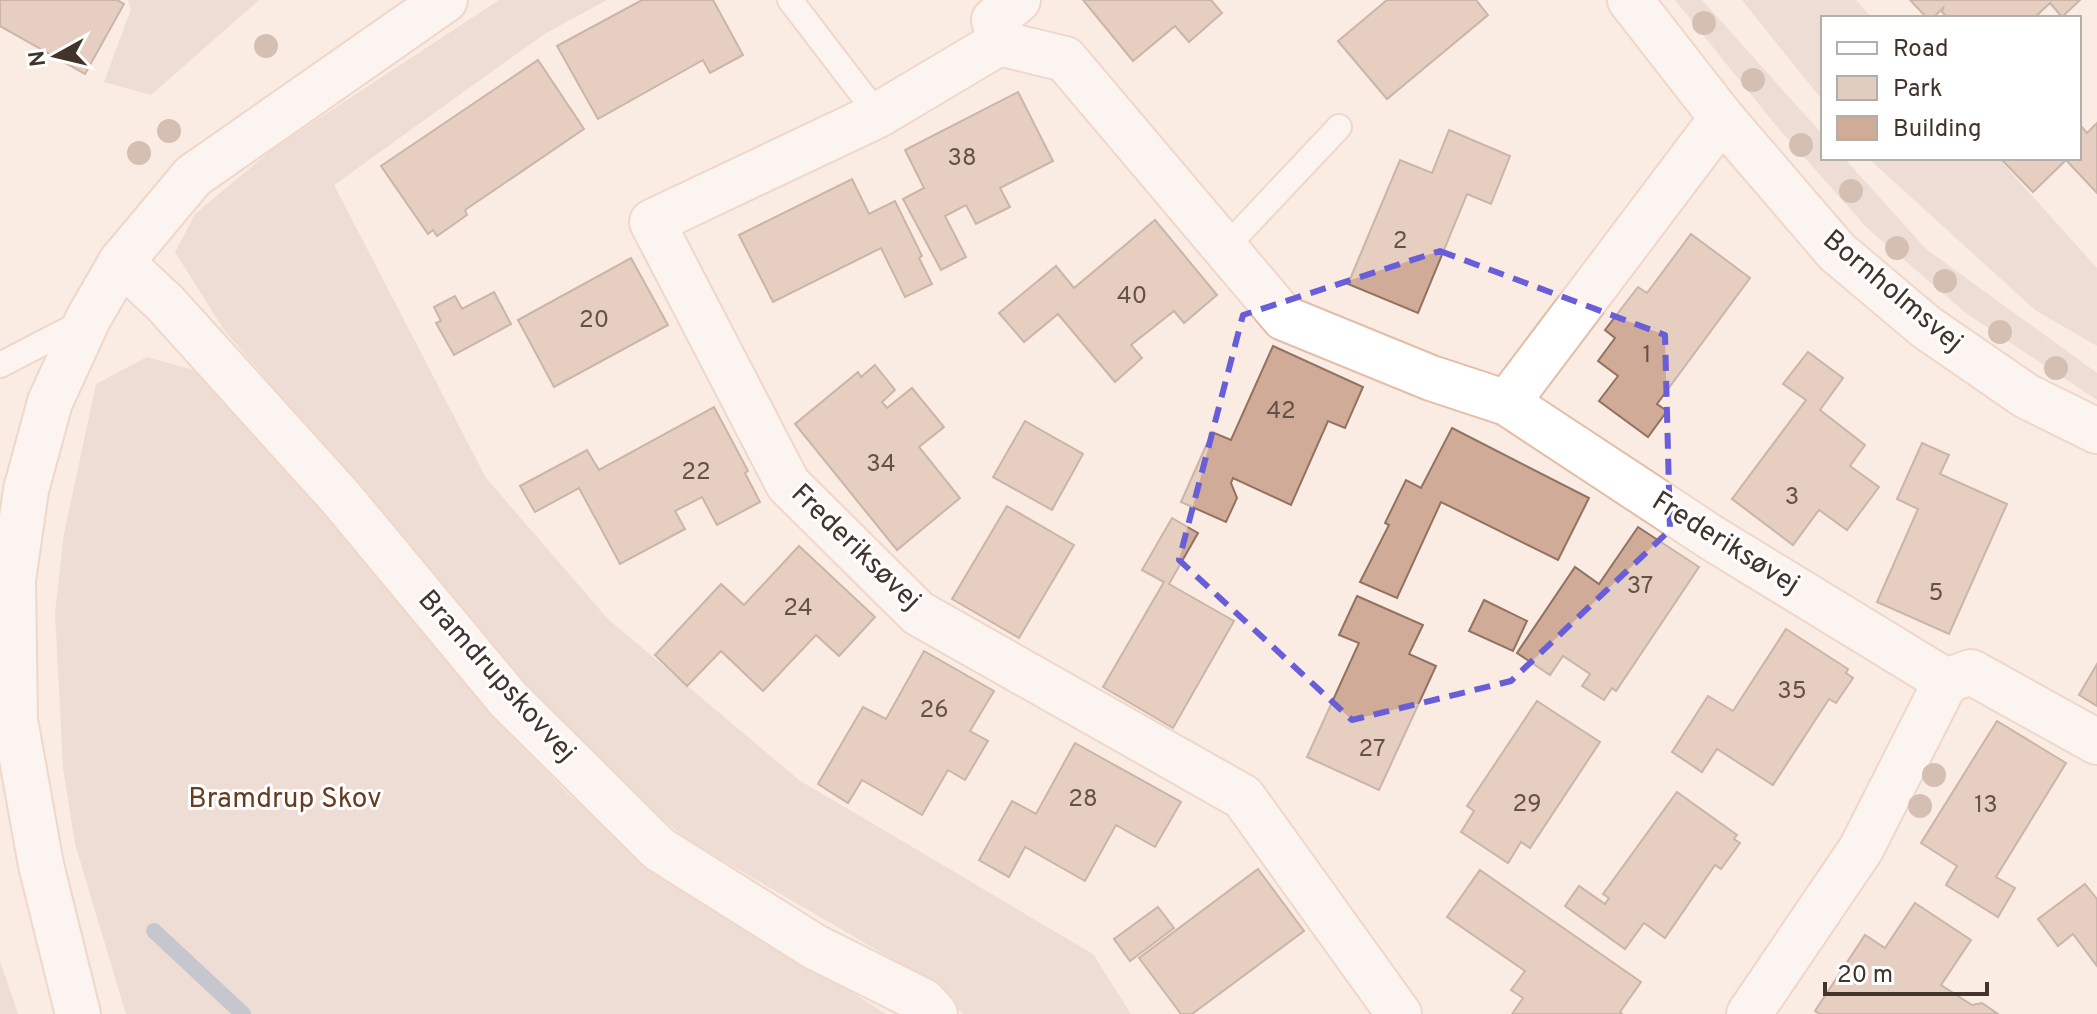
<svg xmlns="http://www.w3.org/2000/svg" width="2097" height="1014" viewBox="0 0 2097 1014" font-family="Overpass,sans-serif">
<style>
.green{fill:#e1ccc0}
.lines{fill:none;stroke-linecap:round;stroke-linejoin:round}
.stream{stroke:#8799b3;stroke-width:16}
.building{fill:#cfab98;stroke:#927260;stroke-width:2}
.service-casing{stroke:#e2bea9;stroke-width:28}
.minor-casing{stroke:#e2bea9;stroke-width:48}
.tertiary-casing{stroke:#e2bea9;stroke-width:48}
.service{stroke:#fff;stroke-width:24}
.minor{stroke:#fff;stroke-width:44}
.tertiary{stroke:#fff;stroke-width:44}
.tree{fill:#a98b78}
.marked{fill:none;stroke:#685ed7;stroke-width:6;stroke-dasharray:16 10;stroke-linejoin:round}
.labels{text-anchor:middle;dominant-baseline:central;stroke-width:6;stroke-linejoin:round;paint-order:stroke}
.number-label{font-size:24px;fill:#655246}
.street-label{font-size:28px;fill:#42342b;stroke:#fff}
.park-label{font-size:28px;fill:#673c20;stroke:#fff}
</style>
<rect width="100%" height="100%" fill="#faebe3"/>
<g class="green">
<path d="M128,0H259L151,95L104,82L131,9Z"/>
<path d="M499,0H607L546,33L334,185L486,478L608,619L799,780L1093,954L1131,1014H964L913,971L686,839L542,716L418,557L224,330L175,252L195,214L274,148Z"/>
<path d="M1675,0H1702L1823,135V158H1844L1926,249L2097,373V400L1967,314L1866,227L1773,122Z"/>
<path d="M1742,0H1856L1872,18H1823V101Z"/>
<path d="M1868,158H1998L2097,268V346L2035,310Z"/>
<path d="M147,357L200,372L290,468L488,711L569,795L672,878L886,1014H126L75,844L63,768L55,612L64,534L96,384Z"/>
<path d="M0,961L18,1014H0Z"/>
</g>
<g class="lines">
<path class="stream" d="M154,931L243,1014"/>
</g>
<g class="building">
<path d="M0,0H117L124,4L85,74L0,26Z"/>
<path d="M642,0H713L743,55L710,73L703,60L598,119L557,46Z"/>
<path d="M1083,0H1211L1222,13L1189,42L1175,26L1133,61Z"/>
<path d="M1387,0H1476L1488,15L1387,99L1338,41Z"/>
<path d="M1910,0H2080L2062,17L2050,3L2034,18H1948L1942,12L1943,8L1933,18H1927Z"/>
<path d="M538,60L584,129L465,210L467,215L437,236L433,230L428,234L381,166Z"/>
<path d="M1018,92L1053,161L1000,188L1010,207L976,224L966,205L945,216L966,257L941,270L903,199L924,188L905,150Z"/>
<path d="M2097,123V193L2066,160L2033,192L2000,158H2079V124L2087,133Z"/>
<path d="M1449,130L1510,156L1491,204L1467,194L1418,313L1348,284L1400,160L1432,173Z"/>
<path d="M852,179L869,214L895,201L922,256L919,258L932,284L905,297L881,248L773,302L739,235Z"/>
<path d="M1155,220L1217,295L1184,323L1174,311L1131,345L1142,358L1115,382L1058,314L1024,342L999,313L1056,266L1074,288Z"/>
<path d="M1691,234L1750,278L1657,404L1667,411L1648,437L1599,401L1618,376L1598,361L1615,338L1605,330L1638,287L1647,293Z"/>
<path d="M631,258L668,325L554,387L518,320Z"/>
<path d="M494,292L511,324L454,355L436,323L441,321L434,307L455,296L462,309Z"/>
<path d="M1273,346L1363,387L1345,428L1328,421L1291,505L1233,478L1231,483L1237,498L1226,522L1181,502L1212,432L1231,440Z"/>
<path d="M1808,352L1843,378L1820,410L1865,445L1850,466L1879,487L1847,530L1819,510L1793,545L1732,499L1806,400L1783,384Z"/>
<path d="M875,365L895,390L882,402L887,408L912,388L944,427L919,447L960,498L897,550L795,424L858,372L861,377Z"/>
<path d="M714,407L748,471L745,473L760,502L717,525L702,497L675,511L685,529L620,564L579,488L535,512L520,486L587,450L599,470Z"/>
<path d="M1025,421L1083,454L1052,510L993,477Z"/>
<path d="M1452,428L1589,498L1558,560L1441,502L1397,598L1360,582L1389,525L1385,523L1406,480L1421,488Z"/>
<path d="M1922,443L1949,455L1940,474L2007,504L1949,634L1877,602L1918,509L1897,499Z"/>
<path d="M1007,506L1074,545L1019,638L952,599Z"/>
<path d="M1172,518L1198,533L1169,584L1234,621L1173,728L1103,687L1164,582L1142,570Z"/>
<path d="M1638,527L1699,567L1616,691L1612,688L1604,700L1582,686L1590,674L1563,656L1550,675L1517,653L1575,567L1599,584Z"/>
<path d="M799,546L875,617L839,656L816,635L763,691L721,651L687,686L655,655L721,584L744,605Z"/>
<path d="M1357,596L1423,625L1409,654L1436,666L1379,790L1307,757L1359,643L1339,635Z"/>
<path d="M1484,600L1527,621L1513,651L1469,631Z"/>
<path d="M1786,629L1848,669L1846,673L1853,678L1836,703L1829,699L1773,785L1717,749L1702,772L1672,752L1708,696L1733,711Z"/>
<path d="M924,651L994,691L970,731L988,741L965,780L948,770L922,815L862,780L848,803L818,784L863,707L886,719Z"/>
<path d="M2097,664V706L2079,695Z"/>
<path d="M1537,701L1600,742L1530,848L1521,842L1508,863L1461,832L1474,811L1467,806Z"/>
<path d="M1997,721L2066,763L1996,877L2015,888L1998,917L1946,885L1957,866L1921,843Z"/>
<path d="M1075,743L1181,802L1155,847L1116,825L1085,881L1025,847L1009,877L979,860L1012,801L1036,814Z"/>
<path d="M1677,792L1737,835L1734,839L1740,843L1721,869L1715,865L1665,938L1644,923L1625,949L1565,906L1579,886L1605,904L1609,898L1603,894Z"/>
<path d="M1258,869L1304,931L1192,1014H1181L1139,958Z"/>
<path d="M1480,870L1641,982L1620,1012L1622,1014H1512L1523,998L1511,990L1525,971L1447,917Z"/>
<path d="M2085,884L2097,899V966L2073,934L2058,946L2038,919Z"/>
<path d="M1915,903L1971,940L1941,985L1972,1005L1982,1003L1998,1014H1820L1815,1011L1865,935L1885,948Z"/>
<path d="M1158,907L1174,928L1130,961L1114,939Z"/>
</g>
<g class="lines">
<g class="service-casing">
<g id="service">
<path d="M790,0L878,115"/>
<path d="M1225,248L1339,127"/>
<path d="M0,365L83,322"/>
</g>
</g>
<g class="minor-casing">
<g id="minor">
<path d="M1630,0L1722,118L1837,252L1926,327L2026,396L2097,431"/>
<path d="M999,43L994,20L1018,0"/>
<path d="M121,262L165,303L341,498L508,699L659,849L815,947L923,1001L935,1014"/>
<path d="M1507,403L1722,118"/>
<path d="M1946,681L1971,672L2097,742"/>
<path d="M1399,1014L1243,797L918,613L788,484L652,222L878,115L999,43L1065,59L1284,318L1431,378L1507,403L1712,538L1946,681L1861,849L1749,1014"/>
</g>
</g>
<g class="tertiary-casing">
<path id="tertiary" d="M78,1014L41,865L15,720L13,580L26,490L50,402L88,319L121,262L193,176L445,0"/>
</g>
<use href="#service" class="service"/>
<use href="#minor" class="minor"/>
<use href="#tertiary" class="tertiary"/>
</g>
<g class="tree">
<circle cx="1704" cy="23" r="12"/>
<circle cx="266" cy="46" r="12"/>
<circle cx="1753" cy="80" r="12"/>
<circle cx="169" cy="131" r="12"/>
<circle cx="1801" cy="145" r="12"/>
<circle cx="139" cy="153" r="12"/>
<circle cx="1851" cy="191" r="12"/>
<circle cx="1897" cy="248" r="12"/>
<circle cx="1945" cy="281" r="12"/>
<circle cx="2000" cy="332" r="12"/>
<circle cx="2056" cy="368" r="12"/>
<circle cx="1934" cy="775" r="12"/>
<circle cx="1920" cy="806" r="12"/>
</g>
<path d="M0 0H2097V1014H0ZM1440,251L1665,335L1670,530L1511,681L1352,720L1179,560L1243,315Z" fill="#faebe3" fill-opacity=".55" fill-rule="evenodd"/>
<path class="marked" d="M1440,251L1665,335L1670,530L1511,681L1352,720L1179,560L1243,315Z"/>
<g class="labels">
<g class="number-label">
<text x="962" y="159">38</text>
<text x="1400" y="242">2</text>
<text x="1132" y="297">40</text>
<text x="594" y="321">20</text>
<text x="1647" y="356">1</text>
<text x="1281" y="412">42</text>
<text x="881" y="465">34</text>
<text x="696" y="473">22</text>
<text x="1792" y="498">3</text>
<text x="1640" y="587">37</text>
<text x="1936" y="594">5</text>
<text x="798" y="609">24</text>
<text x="1792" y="692">35</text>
<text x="934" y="711">26</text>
<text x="1372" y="750">27</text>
<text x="1083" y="800">28</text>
<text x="1527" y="805">29</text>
<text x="1986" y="806">13</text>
</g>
<g class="street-label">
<text transform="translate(1892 292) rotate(40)">Bornholmsvej</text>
<text transform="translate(1725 544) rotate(32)">Frederiksøvej</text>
<text transform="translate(855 548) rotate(44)">Frederiksøvej</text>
<text transform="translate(496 677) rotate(48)">Bramdrupskovvej</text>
</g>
<g class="park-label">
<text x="285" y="800">Bramdrup Skov</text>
</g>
</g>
<rect x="1821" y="16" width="260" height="144" fill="#ffffff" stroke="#b3aeaa" stroke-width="2"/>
<rect x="1837" y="42" width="40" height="12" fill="#ffffff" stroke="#b3aeaa" stroke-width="2"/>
<text x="1893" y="56" font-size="24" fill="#42342b">Road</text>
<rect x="1837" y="76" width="40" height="24" fill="#e1ccc0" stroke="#b3aeaa" stroke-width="2"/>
<text x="1893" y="96" font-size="24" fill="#42342b">Park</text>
<rect x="1837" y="116" width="40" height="24" fill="#cfab98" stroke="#b3aeaa" stroke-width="2"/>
<text x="1893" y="136" font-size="24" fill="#42342b">Building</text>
<g transform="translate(56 56) rotate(262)" stroke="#ffffff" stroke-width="6" paint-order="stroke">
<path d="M0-6L14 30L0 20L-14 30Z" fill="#42342b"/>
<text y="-12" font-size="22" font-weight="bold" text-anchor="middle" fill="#42342b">N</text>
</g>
<path d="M1825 982v12h162v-12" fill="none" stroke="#42342b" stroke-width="4"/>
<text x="1837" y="982" font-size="24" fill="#42342b" stroke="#ffffff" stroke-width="6" paint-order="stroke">20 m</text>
</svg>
